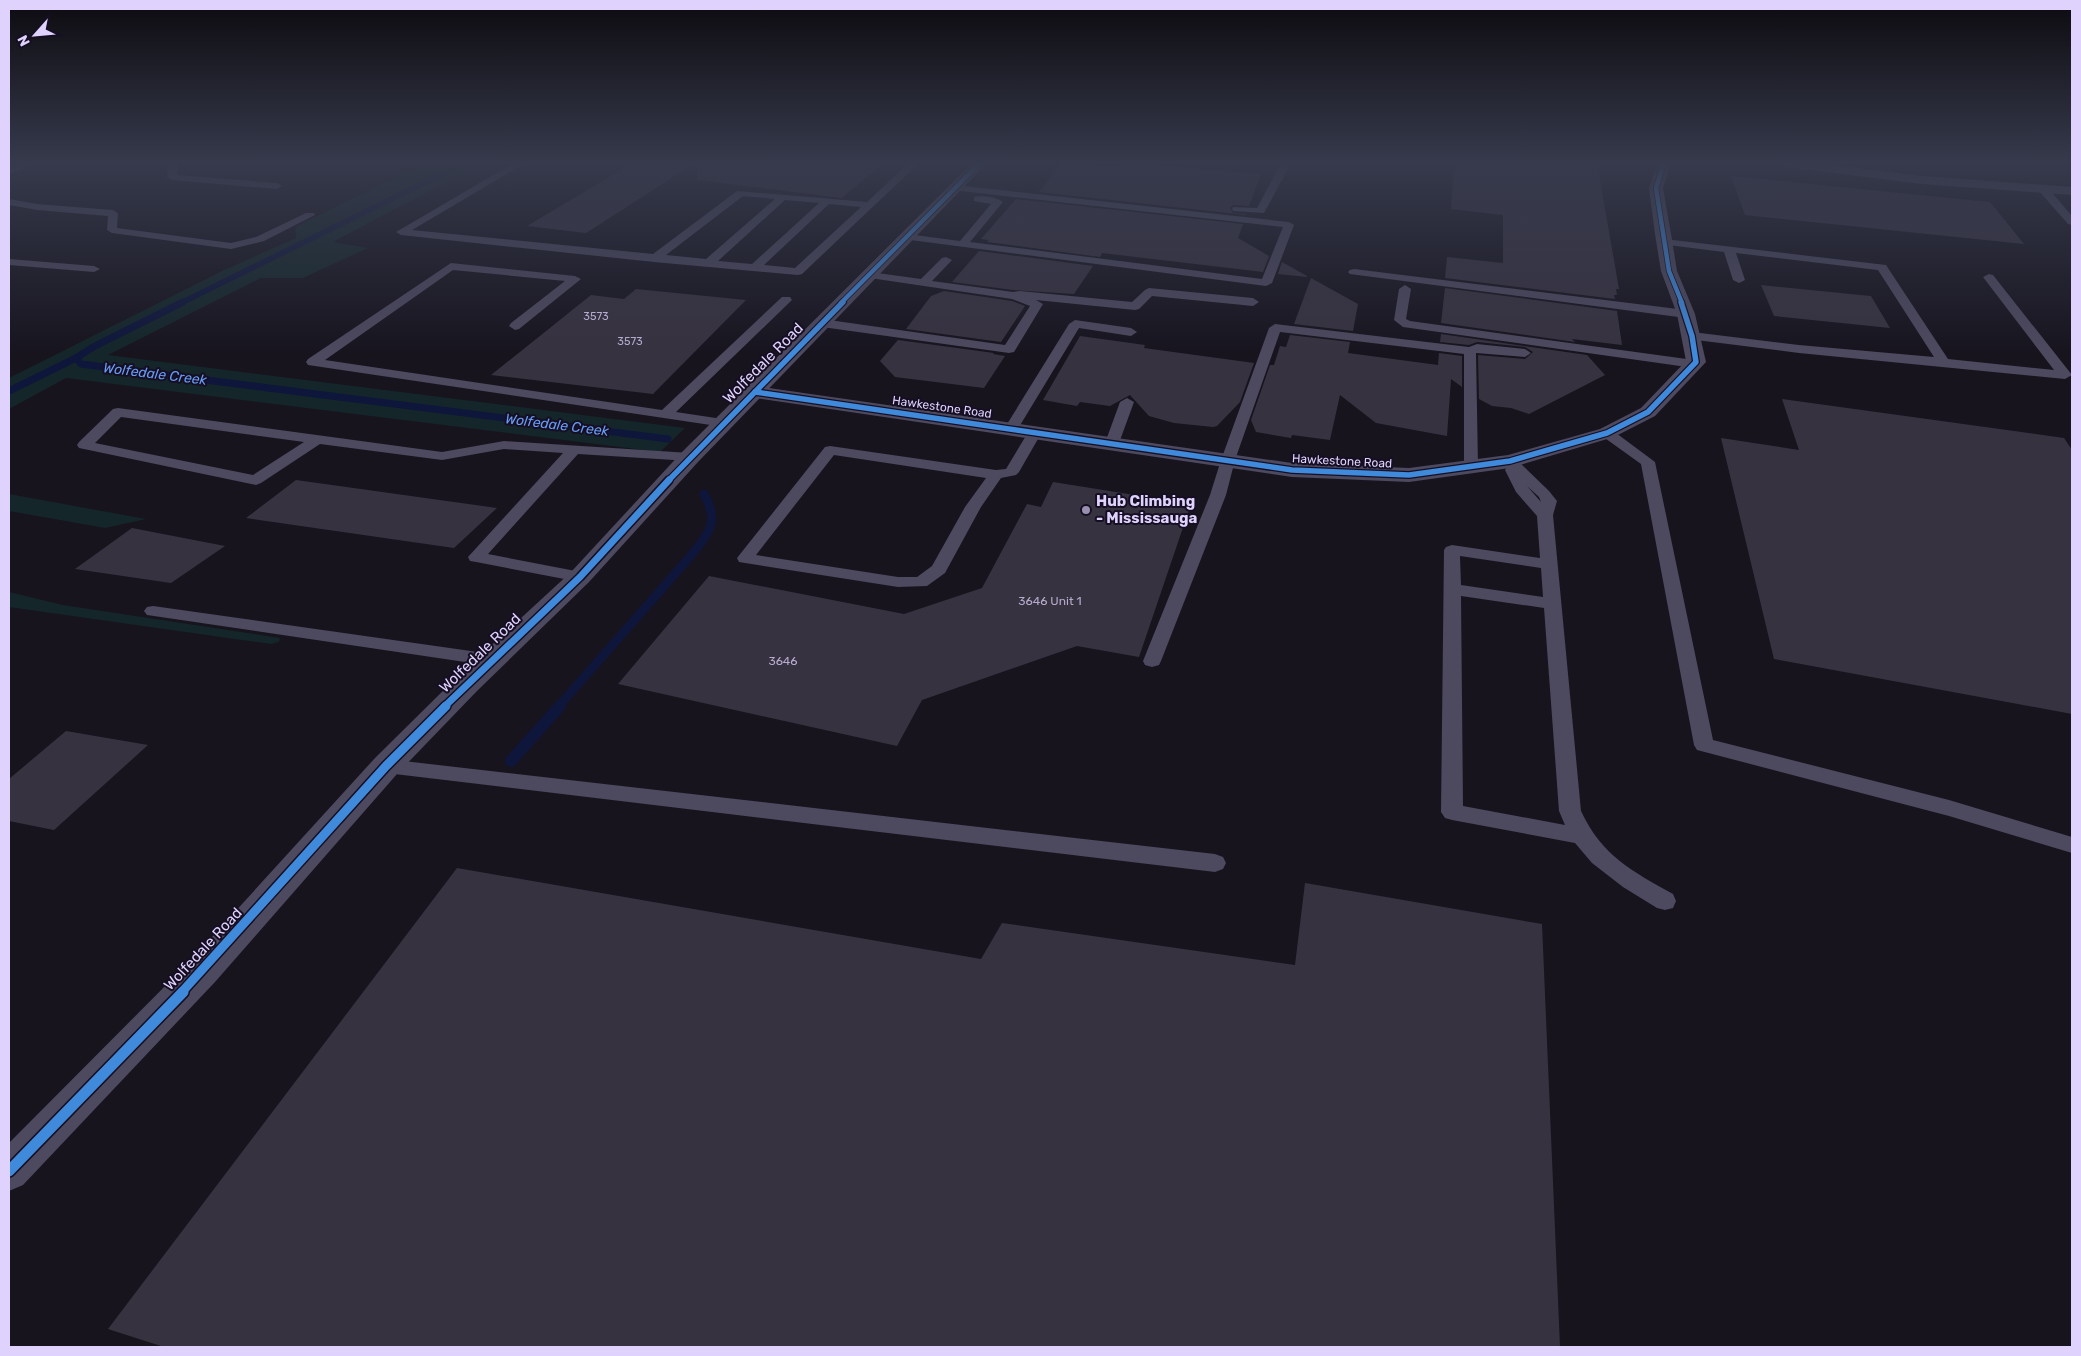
<svg xmlns="http://www.w3.org/2000/svg" width="2081" height="1356" viewBox="0 0 2081 1356" font-family="Rubik,sans-serif">
<style>
.green{fill:#14262a}
.lines{fill:none;stroke-linecap:round;stroke-linejoin:round}
.stream-far3{stroke:#0e163b;stroke-width:5.5}
.stream-far2{stroke:#0e163b;stroke-width:7}
.stream-far1{stroke:#0e163b;stroke-width:9}
.stream{stroke:#0e163b;stroke-width:12}
.building{fill:#373240}
.service{fill:#4d495f;fill-rule:evenodd}
.minor{fill:#4d495f;fill-rule:evenodd}
.tertiary{fill:#4d495f;fill-rule:evenodd}
.cycleway-far4-casing{stroke:#160f23;stroke-width:6}
.cycleway-far3-casing{stroke:#160f23;stroke-width:8}
.cycleway-far2-casing{stroke:#160f23;stroke-width:10}
.cycleway-far1-casing{stroke:#160f23;stroke-width:12}
.cycleway-casing{stroke:#160f23;stroke-width:14}
.cycleway-far4{stroke:#408adc;stroke-width:4.5}
.cycleway-far3{stroke:#408adc;stroke-width:5.5}
.cycleway-far2{stroke:#408adc;stroke-width:7}
.cycleway-far1{stroke:#408adc;stroke-width:9}
.cycleway{stroke:#408adc;stroke-width:11}
.poi-dot{fill:#9990af;stroke:#160f23;stroke-width:2}
.labels{text-anchor:middle;dominant-baseline:central;stroke-width:4;stroke-linejoin:round;paint-order:stroke}
.far-number-label{font-size:11px;fill:#b5abce}
.far-street-label{font-size:12px;fill:#dfd3fd;stroke:#160f23}
.number-label{font-size:12px;fill:#b5abce}
.far-water-label{font-size:14px;font-style:italic;fill:#679cf7;stroke:#160f23}
.street-label{font-size:15px;fill:#dfd3fd;stroke:#160f23}
.poi-label{font-size:15px;font-weight:bold;fill:#dfd3fd;stroke:#160f23;text-anchor:start}
</style>
<rect width="100%" height="100%" fill="#17141e"/>
<g class="green">
<path d="M414,163H482L333,242L368,248L303,278H261L108,355L685,428L660,452L66,378L9,409V378L224,270L296,238L295,227L423,164Z"/>
<path d="M9,494L146,519L105,528L9,511Z"/>
<path d="M9,592L63,605L280,638L279,642L271,644L9,607Z"/>
</g>
<g class="lines">
<path class="stream-far3" d="M181,303L464,163"/>
<g class="stream-far2">
<path d="M183,302L93,347L76,358L81,364L668,439"/>
<path d="M9,391L76,358"/>
</g>
<path class="stream-far1" d="M558,707L688,559C707,535 721,524 704,494"/>
<path class="stream" d="M511,761L560,706"/>
</g>
<g class="building">
<path d="M633,163H695L586,233L527,226Z"/>
<path d="M698,163H883L842,198L697,180Z"/>
<path d="M1061,163L1121,167L1124,163H1130L1261,174L1249,206L1233,205L1230,208L1233,213L1246,214V215L1039,192Z"/>
<path d="M1454,163H1597L1619,289H1616L1617,295H1614L1615,299L1445,278L1447,257L1503,263V215L1451,209Z"/>
<path d="M1731,176L1990,202L2024,244L1745,215Z"/>
<path d="M1016,199L1243,224L1238,238L1269,256L1263,272L1102,253L1100,257L987,242L989,240L981,239Z"/>
<path d="M979,251L1093,266L1074,294L1013,290L952,282Z"/>
<path d="M1282,262L1307,276V277L1278,274Z"/>
<path d="M1311,278L1358,304L1353,331L1294,324Z"/>
<path d="M1761,285L1871,296L1890,328L1774,316Z"/>
<path d="M1445,288L1617,311L1622,345L1572,339L1575,342L1441,323Z"/>
<path d="M636,289L746,300L653,394L491,375L591,295L624,299Z"/>
<path d="M944,291L1012,301L1025,306L1001,342L906,329L931,296Z"/>
<path d="M1441,334L1587,355L1605,375L1529,414L1511,408L1492,406L1479,399L1478,355L1525,359L1533,352L1525,347L1477,342L1469,345L1440,342Z"/>
<path d="M1290,335L1350,342L1348,353L1438,365L1439,353L1462,356V387L1451,379L1447,436L1376,423L1340,395L1330,440L1292,435L1291,438L1256,432L1251,420L1270,365H1274L1280,346L1286,347Z"/>
<path d="M1080,336L1145,345L1144,348L1254,363L1240,402L1217,426L1213,427L1174,423L1149,416L1130,395L1110,406L1080,402L1077,406L1043,400Z"/>
<path d="M898,340L994,353L993,354L1005,356L984,388L895,377L880,361Z"/>
<path d="M1782,399L2064,438L2072,450V714L1774,659L1721,438L1799,450Z"/>
<path d="M296,480L497,508L454,548L246,518Z"/>
<path d="M1053,482L1191,504L1139,657L1077,646L922,700L897,746L618,684L709,576L904,614L982,588L1027,504L1041,507Z"/>
<path d="M132,528L225,546L171,583L75,569Z"/>
<path d="M66,731L148,745L54,830L9,821V779Z"/>
<path d="M457,868L981,959L1002,923L1295,965L1305,883L1542,924L1560,1347H164L108,1329Z"/>
</g>
<g class="lines">
<g class="service">
<path d="M22,163H35L9,174V168Z"/>
<path d="M168,163H178L177,175L277,183L282,186L277,189L172,180L167,177Z"/>
<path d="M514,163H525L412,230L653,254L737,191L867,202L909,163H919L802,274L798,275L654,262L401,235L396,232ZM743,196L775,199L706,259L666,255ZM785,200L819,203L752,264L718,261ZM829,204L861,207L795,268L764,265Z"/>
<path d="M1281,163H1291L1264,213L1233,211L1232,209L1233,207L1257,208Z"/>
<path d="M955,185L1289,222L1294,225L1272,283L1266,286L903,239L902,237L907,234L960,241L991,204L974,201V197C982,195 997,197 1003,202L970,242L1262,279L1283,227L952,190V186Z"/>
<path d="M2043,186L2047,187L2072,216V225L2068,224L2039,191V187Z"/>
<path d="M9,199L37,204L113,210L118,213L117,228L231,243L256,237L306,213H314L315,215L264,241L231,249L112,233L107,230L108,216L37,210L9,205Z"/>
<path d="M1664,239L1886,265L1948,359L2054,370L1983,277L1989,274L1993,275L2072,375L2065,379L1799,353L1688,339L1686,336L1692,332L1799,345L1934,357L1878,270L1736,253L1745,280L1739,283L1733,280L1724,252L1660,244L1659,242Z"/>
<path d="M946,257L952,260L932,281L1013,292L1020,291L1132,302L1145,290L1149,288L1253,298L1259,302L1253,306L1152,296L1139,309L1135,310L1036,300L1043,304L1014,352L1009,353L822,327L816,323L822,319L1005,345L1030,306L1012,299L870,278L864,275L870,272L921,279L942,258Z"/>
<path d="M9,259L94,266L100,269L94,272L9,265Z"/>
<path d="M451,263L575,276L581,279L519,329L515,330L509,326L511,323L565,281L453,270L325,360L662,410L782,297H790L792,300L676,412L729,420L731,423L729,426L724,427L308,365L306,362L308,359Z"/>
<path d="M1354,269L1686,310L1692,314L1686,318L1350,274L1348,272L1350,270Z"/>
<path d="M1405,285L1411,289L1406,319L1410,321L1694,360L1701,364L1694,368L1403,327L1394,320L1399,289Z"/>
<path d="M1075,320L1131,328L1137,332L1131,336L1079,328L1016,432H1006L1004,429L1069,324Z"/>
<path d="M1275,324L1469,347L1477,344L1525,349L1531,353L1525,357L1476,353L1478,466L1476,469H1466L1464,466V354L1280,332L1235,460L1226,495L1161,661L1159,665L1152,667L1145,665L1143,661L1210,495L1221,460L1269,328Z"/>
<path d="M1127,398L1134,402L1119,443L1117,446H1107L1105,443L1120,402Z"/>
<path d="M118,408L442,452L504,441L690,453L695,454L697,457L695,460L690,461L578,454L488,554L586,573L588,577L586,581L580,582L476,562L470,561L468,557L563,453L504,449L442,460L320,444L261,483L256,485L79,448L77,445L79,442L113,409ZM121,417L304,442L253,475L95,443Z"/>
<path d="M1035,428L1040,429L1042,432L1019,472L1016,475L1001,478L981,507L945,573L927,586L898,587L745,563L739,562L737,558L825,447L830,446L996,470L1006,469L1030,429ZM834,455L986,478L965,507L932,566L917,577H898L756,555Z"/>
<path d="M1607,429L1612,430L1655,462L1713,740L1949,800L2072,837V853L1949,816L1697,750L1694,745L1641,464L1602,436L1600,433L1602,430Z"/>
<path d="M1510,457L1515,458L1549,491L1557,501L1553,515L1581,811C1602,856 1632,871 1673,894L1676,901L1673,908L1665,910L1657,908L1623,887L1592,863L1575,843L1452,820L1445,818L1441,812L1444,550L1446,547L1452,545L1540,558L1537,516L1516,492L1505,470L1507,467L1503,461L1505,458ZM1527,486L1539,497L1541,502ZM1460,556L1541,568L1543,597L1461,585ZM1461,596L1544,608L1559,811L1565,825L1463,806Z"/>
<path d="M153,606L492,654L499,656L501,660L499,664L492,666L147,615L144,611L147,607Z"/>
<path d="M386,759L1215,854L1223,857L1226,863L1223,869L1215,872L386,773L379,771L376,766L379,761Z"/>
</g>
<path class="minor" d="M1657,163H1671L1663,188L1671,234L1677,271L1695,314L1706,362L1655,416L1614,437L1510,468L1409,482L1292,477L755,398L748,396L745,392L748,388L755,386L1292,463L1409,468L1508,455L1600,429L1641,408L1686,361L1677,314L1661,271L1655,234L1649,188Z"/>
<g class="tertiary">
<path d="M972,163H987L698,462L589,582L477,691L397,774L215,982L23,1185L9,1191V1143L191,960L375,758L457,677L571,572L682,452Z"/>
<path d="M1779,163H1817L1922,176L2072,187V195L1922,184L1786,167Z"/>
</g>
<g class="cycleway-far4-casing">
<g id="cycleway-far4">
<path d="M1664,163L1656,188L1669,271L1682,303"/>
<path d="M841,303L980,163"/>
</g>
</g>
<g class="cycleway-far3-casing">
<g id="cycleway-far3">
<path d="M755,392L1292,470L1409,475L1510,461L1607,433L1648,412L1696,362L1692,336L1681,302"/>
<path d="M668,481L843,302"/>
</g>
</g>
<g class="cycleway-far2-casing">
<path id="cycleway-far2" d="M444,707L580,577L669,480"/>
</g>
<g class="cycleway-far1-casing">
<path id="cycleway-far1" d="M181,993L386,766L446,706"/>
</g>
<g class="cycleway-casing">
<path id="cycleway" d="M9,1171L183,992"/>
</g>
<use href="#cycleway-far4" class="cycleway-far4"/>
<use href="#cycleway-far3" class="cycleway-far3"/>
<use href="#cycleway-far2" class="cycleway-far2"/>
<use href="#cycleway-far1" class="cycleway-far1"/>
<use href="#cycleway" class="cycleway"/>
</g>
<linearGradient id="sky" x2="0" y2="1"><stop stop-color="#0d0b10"/><stop offset="0.46" stop-color="#363a4c"/><stop offset="1" stop-color="#363a4c" stop-opacity="0"/></linearGradient>
<rect width="2081" height="353" fill="url(#sky)"/>
<circle class="poi-dot" cx="1086" cy="510" r="5"/>
<g class="labels">
<g class="far-number-label">
<text x="596" y="316">3573</text>
<text x="630" y="341">3573</text>
</g>
<g class="far-street-label">
<text transform="translate(942 407) rotate(8)">Hawkestone Road</text>
<text transform="translate(1342 461) rotate(3)">Hawkestone Road</text>
</g>
<g class="number-label">
<text x="1050" y="601">3646 Unit 1</text>
<text x="783" y="661">3646</text>
</g>
<g class="far-water-label">
<text transform="translate(155 374) rotate(7)">Wolfedale Creek</text>
<text transform="translate(557 425) rotate(7)">Wolfedale Creek</text>
</g>
<g class="street-label">
<text transform="translate(763 363) rotate(-45)">Wolfedale Road</text>
<text transform="translate(480 653) rotate(-44)">Wolfedale Road</text>
<text transform="translate(203 949) rotate(-47)">Wolfedale Road</text>
</g>
<g class="poi-label">
<text x="1096" y="501">Hub Climbing<tspan x="1096" dy="17">- Mississauga</tspan></text>
</g>
</g>
<rect width="2081" height="1356" fill="none" stroke="#dfd3fd" stroke-width="20"/>
<g transform="translate(35 35) rotate(243)" stroke="#160f23" stroke-width="4" paint-order="stroke">
<path d="M0-4L9 19L0 12L-9 19Z" fill="#dfd3fd"/>
<text y="-8" font-size="14" font-weight="bold" text-anchor="middle" fill="#dfd3fd">N</text>
</g>
</svg>
